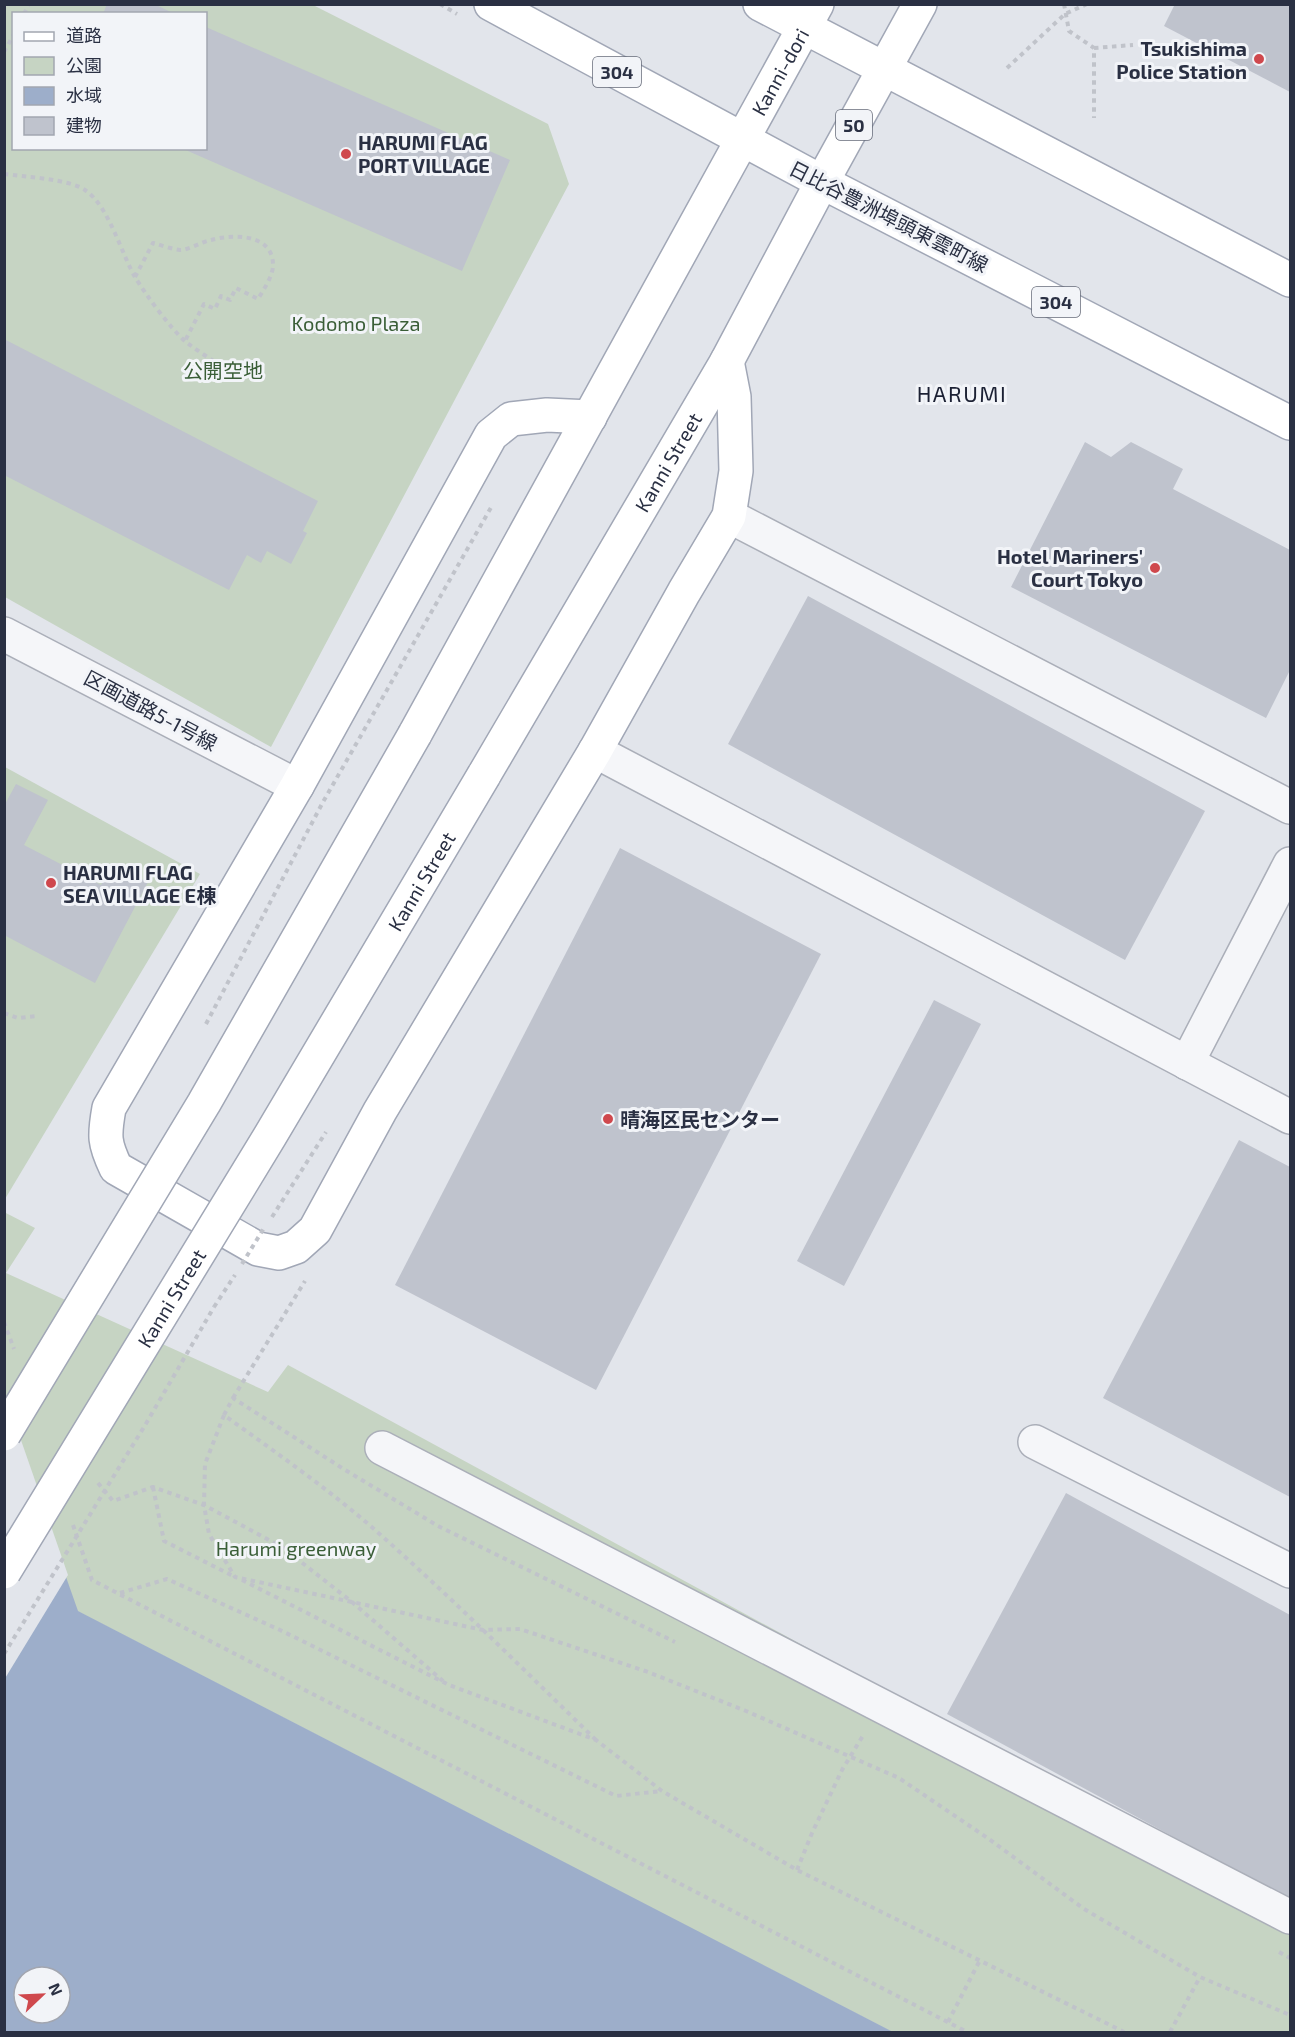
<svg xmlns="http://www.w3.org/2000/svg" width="1295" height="2037" viewBox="0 0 1295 2037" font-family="'Exo 2','Noto Sans JP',sans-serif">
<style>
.green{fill:#c6d4c3;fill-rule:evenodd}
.water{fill:#9daeca;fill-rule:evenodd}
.pier{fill:#e2e5eb}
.building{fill:#bfc3cd}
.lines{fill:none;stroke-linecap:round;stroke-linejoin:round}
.minor-casing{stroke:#abafb9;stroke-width:36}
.major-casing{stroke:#a1a7b6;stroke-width:36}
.path{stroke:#c0c3ca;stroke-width:4;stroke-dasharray:4.5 4.5;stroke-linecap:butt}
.minor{stroke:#f5f6f9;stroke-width:33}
.major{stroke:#fff;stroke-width:33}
.major-bridge-casing{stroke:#a1a7b6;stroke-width:36;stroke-linecap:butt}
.path-bridge{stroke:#c0c3ca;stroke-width:4;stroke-dasharray:4.5 4.5;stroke-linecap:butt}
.major-bridge{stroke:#fff;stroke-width:33}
.poi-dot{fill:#cf484d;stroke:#f2f4f8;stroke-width:2}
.labels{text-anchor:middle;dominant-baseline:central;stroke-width:6;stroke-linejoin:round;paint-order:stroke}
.shield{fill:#f2f4f8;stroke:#666b79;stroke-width:1.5}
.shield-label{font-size:18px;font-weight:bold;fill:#2a3043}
.poi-label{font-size:20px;font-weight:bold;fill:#2a3043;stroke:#f2f4f8;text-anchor:start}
.street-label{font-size:20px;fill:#2a3043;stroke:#f2f4f8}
.park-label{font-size:20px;fill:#3a5e37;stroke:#f2f4f8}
.quarter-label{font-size:22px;letter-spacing:1.5px;fill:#1c2134;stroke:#f2f4f8}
</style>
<rect width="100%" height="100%" fill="#e2e5eb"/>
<g class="green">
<path d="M5,5H313L548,124L569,184L271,747L5,597ZM14,14H206V148H14Z"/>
<path d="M5,767L200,874L5,1199Z"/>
<path d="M4,1212L35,1228L6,1273L268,1392L288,1365L918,1708L1290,1915V2032H892L77,1611L5,1401Z"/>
</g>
<path class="water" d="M4,1401L78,1611L893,2032H5ZM24,1977H60V2013H24Z"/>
<path class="pier" d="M4,1398L7,1400L68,1575L4,1680Z"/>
<g class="building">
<path d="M107,4H154L175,14H103Z"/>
<path d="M1175,4H1290V92L1164,26Z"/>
<path d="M206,27L510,160L462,271L181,148H206Z"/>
<path d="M4,339L318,501L303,531L307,533L291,564L267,551L261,563L247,555L229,590L4,475Z"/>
<path d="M1085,442L1111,457L1131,442L1183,469L1173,489L1290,550V670L1266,718L1011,587Z"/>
<path d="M808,596L1205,811L1125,960L728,744Z"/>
<path d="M16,784L48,800L24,845L101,885L110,867L115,869L116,866L148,882L95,983L4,935V806Z"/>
<path d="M620,848L821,954L596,1390L395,1285Z"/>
<path d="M934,1000L981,1024L844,1286L797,1261Z"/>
<path d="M1239,1140L1290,1167V1497L1103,1398Z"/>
<path d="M1066,1493L1290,1615V1900L947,1714Z"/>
</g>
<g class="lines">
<g class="minor-casing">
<g id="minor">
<path d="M729,516L1290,807"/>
<path d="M4,634L297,786"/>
<path d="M595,751L1290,1117"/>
<path d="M1187,1063L1290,864"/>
<path d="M1035,1442L1290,1571"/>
<path d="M382,1448L1290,1917"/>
</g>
</g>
<g class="major-casing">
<g id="major">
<path d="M491,4L822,182L1290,423"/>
<path d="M760,4L1290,280"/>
<path d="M590,417L547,415L511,419L491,435L297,786L109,1108C104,1136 104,1143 116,1168L258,1249L279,1253L296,1247L315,1230L380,1111L595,751L684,592L729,516L736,471L734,397L727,361"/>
<path id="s1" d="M415,734L817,4"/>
<path id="s2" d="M484,775L727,361L822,182L920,4"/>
</g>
</g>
<g class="path">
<path d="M440,4L457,14"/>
<path d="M1064,4L1069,31L1094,48V118"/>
<path d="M24,14L29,4"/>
<path d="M1094,48L1133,45"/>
<path d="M4,52L14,34"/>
<path d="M1007,68L1065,14L1087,4"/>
<path d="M4,174C25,177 69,179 85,190C109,206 121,253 135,277C146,295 170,328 186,342C199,352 214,361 228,371"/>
<path d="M135,277L153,243C161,245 171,249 180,250C189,250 201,242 211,240C232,234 273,233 273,265C273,276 264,289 258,299L236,288L230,300L221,296L215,309L204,304L185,341"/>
<path d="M4,1013L18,1018L38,1016"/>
<path d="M272,1217L326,1132"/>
<path d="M214,1307L235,1275"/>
<path d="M4,1322L14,1349"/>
<path d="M233,1398L305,1281"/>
<path d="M224,1415L233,1398L342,1468L438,1526L675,1642"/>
<path d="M98,1483L113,1501L153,1487L204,1505L282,1547L352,1602L443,1681"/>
<path d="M153,1487L164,1541L235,1577"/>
<path d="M73,1525L92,1580L967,2032"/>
<path d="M242,1580L449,1685L596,1740L662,1791L797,1870L1124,2032"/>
<path d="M120,1593L167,1579L280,1630L616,1796L661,1791"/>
<path d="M596,1740C523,1669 450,1596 374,1529C327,1488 275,1452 224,1415L205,1464L204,1505L209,1534L235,1577L483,1630L520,1629L648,1672L746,1711L899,1778L989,1839L1084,1909L1200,1977L1290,2015"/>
<path d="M797,1870L812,1833L842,1770L864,1734"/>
<path d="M1279,1952L1290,1958"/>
<path d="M948,2022L980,1960"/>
<path d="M1170,2032L1200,1977"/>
</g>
<use href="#minor" class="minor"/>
<use href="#major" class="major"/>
<g class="major-bridge-casing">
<g id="major-bridge">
<path d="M4,1434L204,1103L415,734"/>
<path id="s3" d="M4,1572L270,1136L484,775"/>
</g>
</g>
<g class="path-bridge">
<path d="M206,1024L323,802L493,504"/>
<path d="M242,1264L264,1228"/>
<path d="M4,1654L144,1427L214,1307"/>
</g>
<use href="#major-bridge" class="major-bridge"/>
</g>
<g class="poi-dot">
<circle cx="1259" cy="59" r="6"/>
<circle cx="346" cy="154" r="6"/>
<circle cx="1155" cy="568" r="6"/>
<circle cx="51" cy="883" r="6"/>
<circle cx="608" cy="1119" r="6"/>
</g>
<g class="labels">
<g class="shield">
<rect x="593" y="57" width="48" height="30" rx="4.5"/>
<rect x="836" y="110" width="36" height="30" rx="4.5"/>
<rect x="1032" y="287" width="48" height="30" rx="4.5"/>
</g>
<g class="shield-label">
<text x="617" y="72">304</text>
<text x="854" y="125">50</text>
<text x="1056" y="302">304</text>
</g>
<g class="poi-label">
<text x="1247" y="48" text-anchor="end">Tsukishima<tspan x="1247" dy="23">Police Station</tspan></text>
<text x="358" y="142">HARUMI FLAG<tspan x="358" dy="23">PORT VILLAGE</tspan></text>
<text x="1143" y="556" text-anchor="end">Hotel Mariners'<tspan x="1143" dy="23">Court Tokyo</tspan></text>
<text x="63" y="872">HARUMI FLAG<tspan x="63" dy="23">SEA VILLAGE E棟</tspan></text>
<text x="620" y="1119">晴海区民センター</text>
</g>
<g class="street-label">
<text stroke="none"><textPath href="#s1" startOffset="756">Kanni-dori</textPath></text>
<text transform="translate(889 216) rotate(27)">日比谷豊洲埠頭東雲町線</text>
<text stroke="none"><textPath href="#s2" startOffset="363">Kanni Street</textPath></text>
<text transform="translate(151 710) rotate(28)">区画道路5-1号線</text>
<text stroke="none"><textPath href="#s3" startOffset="807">Kanni Street</textPath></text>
<text stroke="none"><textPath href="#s3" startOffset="321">Kanni Street</textPath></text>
</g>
<g class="park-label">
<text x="356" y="323">Kodomo Plaza</text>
<text x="223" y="370">公開空地</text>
<text x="296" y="1548">Harumi greenway</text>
</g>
<g class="quarter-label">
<text x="962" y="393">HARUMI</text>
</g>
</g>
<rect width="1295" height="2037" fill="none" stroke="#2a3043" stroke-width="12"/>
<rect x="12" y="12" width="195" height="138" fill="#f2f4f8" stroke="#a2a6b0" stroke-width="1.5"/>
<rect x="24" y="32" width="30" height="9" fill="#ffffff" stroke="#a2a6b0" stroke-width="1.5"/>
<text x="66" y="42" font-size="18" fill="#2a3043">道路</text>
<rect x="24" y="57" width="30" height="18" fill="#c6d4c3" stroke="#a2a6b0" stroke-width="1.5"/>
<text x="66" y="72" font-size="18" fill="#2a3043">公園</text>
<rect x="24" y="87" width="30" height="18" fill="#9daeca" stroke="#a2a6b0" stroke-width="1.5"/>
<text x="66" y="102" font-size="18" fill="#2a3043">水域</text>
<rect x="24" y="117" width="30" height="18" fill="#bfc3cd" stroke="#a2a6b0" stroke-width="1.5"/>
<text x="66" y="132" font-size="18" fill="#2a3043">建物</text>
<g transform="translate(42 1995) rotate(67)"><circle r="28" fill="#f2f4f8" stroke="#a2a6b0" stroke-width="1.5"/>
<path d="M0-4.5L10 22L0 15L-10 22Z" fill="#cf484d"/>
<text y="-9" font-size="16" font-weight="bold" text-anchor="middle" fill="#2a3043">N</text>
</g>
</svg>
